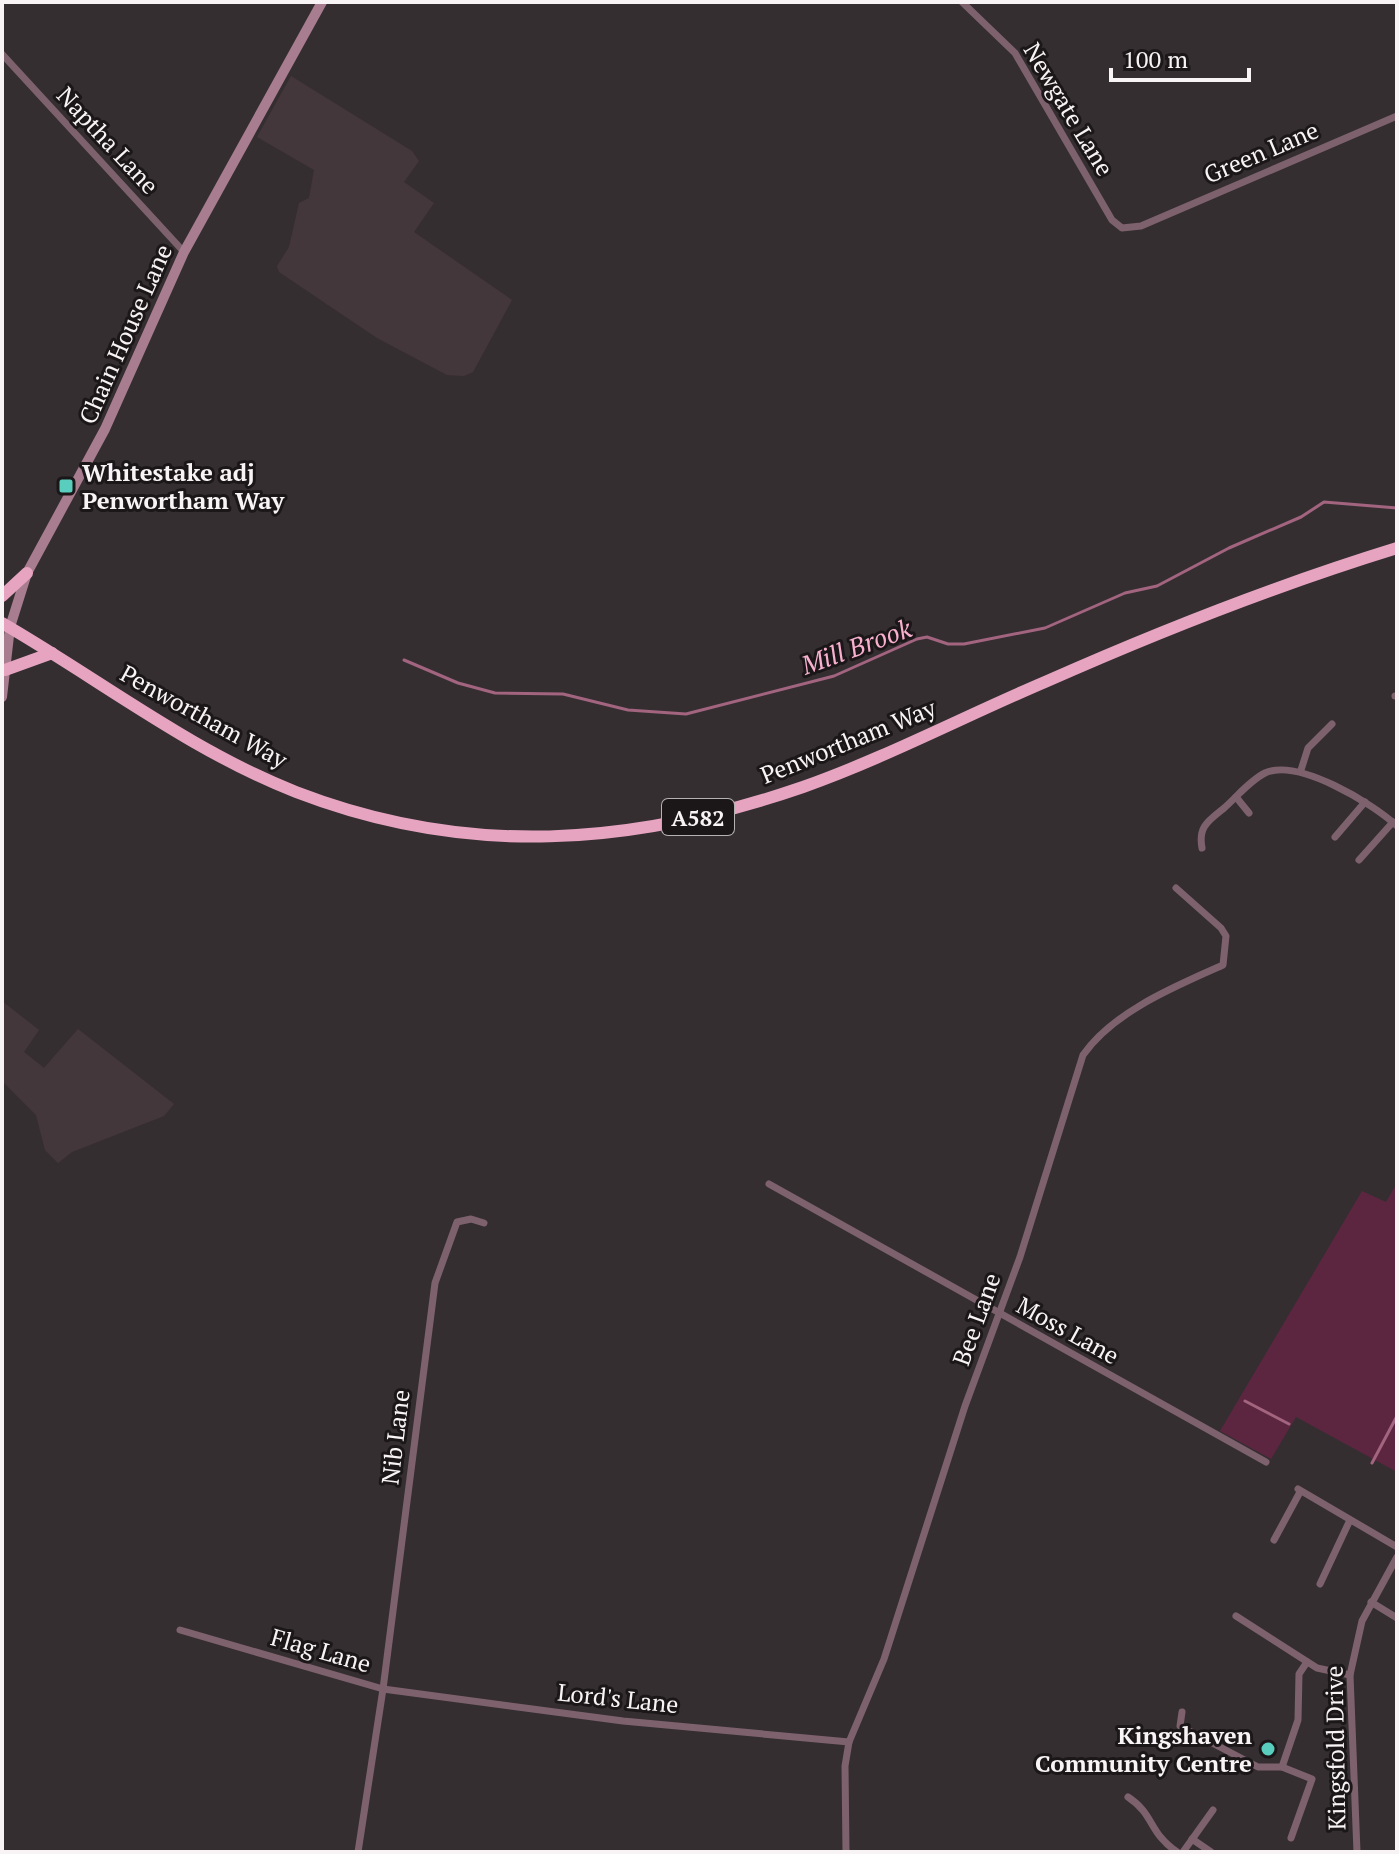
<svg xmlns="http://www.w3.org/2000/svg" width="1399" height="1854" viewBox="0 0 1399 1854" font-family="'PT Serif',serif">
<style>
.built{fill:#44373c}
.green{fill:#5c2640}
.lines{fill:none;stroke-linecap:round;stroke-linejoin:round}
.stream{stroke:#a2647f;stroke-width:3}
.street{stroke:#7d626d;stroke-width:7}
.secondary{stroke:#a87d8f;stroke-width:10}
.highway{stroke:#e7a4c0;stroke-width:12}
.poi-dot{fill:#59cebe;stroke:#1b1719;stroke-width:3}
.labels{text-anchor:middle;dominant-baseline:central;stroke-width:6;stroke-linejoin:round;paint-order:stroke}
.shield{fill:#1b1719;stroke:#b6b1b3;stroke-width:2}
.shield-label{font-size:22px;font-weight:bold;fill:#f8f3f5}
.street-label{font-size:24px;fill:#f8f3f5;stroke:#1b1719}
.poi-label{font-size:24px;font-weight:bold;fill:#f8f3f5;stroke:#1b1719;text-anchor:start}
.water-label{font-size:26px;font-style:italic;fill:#f9b0cf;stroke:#1b1719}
</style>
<rect width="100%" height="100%" fill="#352e31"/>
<g class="built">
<path d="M291,76L412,151L419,161L404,182L434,203L414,232L512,300L473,372L464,376L447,375L377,338L279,272L277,266L289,247L299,203L309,198L314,170L257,137Z"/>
<path d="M2,1001L39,1030L24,1052L44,1068L78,1029L174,1104L164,1116L72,1152L58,1163L45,1150L36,1115L2,1081Z"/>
</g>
<path class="green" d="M1397,1183V1472L1296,1417L1271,1459L1220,1431L1362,1191L1386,1202Z"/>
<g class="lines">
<g class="stream">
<path d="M404,660L458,683L495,693L563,694L628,710L686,714L834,676L917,639L927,637L948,644H964L1045,628L1125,593L1157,586L1229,548L1301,517L1324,502L1397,508"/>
<path d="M1245,1401L1289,1424"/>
<path d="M1372,1463L1397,1416"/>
</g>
<g class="street">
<path d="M962,2L1015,53L1112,220L1122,228L1141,226L1397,116"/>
<path d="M2,54L184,252"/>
<path d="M1395,696H1397"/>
<path d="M1301,770L1308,748L1332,724"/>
<path d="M1236,797L1249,813"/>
<path d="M1335,837L1365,802"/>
<path d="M1202,848C1198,827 1208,821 1223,809C1237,797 1249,781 1265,773C1298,758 1372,803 1397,826"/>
<path d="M1359,860L1393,822"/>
<path d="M769,1184L1266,1462"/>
<path d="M1298,1489L1397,1547"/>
<path d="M1274,1540L1300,1492"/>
<path d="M1320,1584L1350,1520"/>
<path d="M1371,1602L1397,1618"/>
<path d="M1236,1616L1317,1668L1350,1675"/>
<path d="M180,1630L383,1689L623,1721L849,1742"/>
<path d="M1182,1712L1180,1726L1258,1767H1282L1312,1779L1291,1838"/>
<path d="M1282,1767L1298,1720L1299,1674L1307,1662"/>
<path d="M1128,1797C1155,1815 1148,1832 1177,1852"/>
<path d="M1192,1839L1211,1852"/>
<path d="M358,1852L383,1689L435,1283L457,1222L471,1219L484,1223"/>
<path d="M846,1852L845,1766L849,1742L884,1659L965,1406L1020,1257L1083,1055C1114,1011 1176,986 1223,965L1226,936L1221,928L1176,888"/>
<path d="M1183,1852L1213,1810"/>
<path d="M1357,1852L1350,1675L1362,1621L1397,1557"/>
</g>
<path class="secondary" d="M2,697L10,627L27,573L105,429L184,252L322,2"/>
<g class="highway">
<path d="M2,596L27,573"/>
<path d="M2,623C99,679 191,751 296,792C467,858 632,846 803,787C885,758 965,716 1045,682C1160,631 1277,585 1397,548"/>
<path d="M5,670L52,653"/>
</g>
</g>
<g class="poi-dot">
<rect x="58" y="478" width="16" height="16" rx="4"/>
<circle cx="1268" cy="1749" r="8"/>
</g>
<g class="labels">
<rect class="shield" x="662" y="799" width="72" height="36" rx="6"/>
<g class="shield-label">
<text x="698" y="817">A582</text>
</g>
<g class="street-label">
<text transform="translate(1069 109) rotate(59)">Newgate Lane</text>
<text transform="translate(108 140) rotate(47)">Naptha Lane</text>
<text transform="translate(1261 152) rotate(-23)">Green Lane</text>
<text transform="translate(125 334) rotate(-66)">Chain House Lane</text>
<text transform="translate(204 716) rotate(29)">Penwortham Way</text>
<text transform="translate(848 741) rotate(-22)">Penwortham Way</text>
<text transform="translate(976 1319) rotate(-70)">Bee Lane</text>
<text transform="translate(1068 1330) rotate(29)">Moss Lane</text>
<text transform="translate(395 1437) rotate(-83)">Nib Lane</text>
<text transform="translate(321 1650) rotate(16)">Flag Lane</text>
<text transform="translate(618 1698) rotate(6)">Lord's Lane</text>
<text transform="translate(1335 1748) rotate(-91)">Kingsfold Drive</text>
</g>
<g class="poi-label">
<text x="82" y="472">Whitestake adj<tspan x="82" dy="28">Penwortham Way</tspan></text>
<text x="1252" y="1735" text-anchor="end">Kingshaven<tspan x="1252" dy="28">Community Centre</tspan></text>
</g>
<g class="water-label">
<text transform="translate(856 646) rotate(-20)">Mill Brook</text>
</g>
</g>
<rect width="1399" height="1854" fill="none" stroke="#f8f3f5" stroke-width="8"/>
<path d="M1111 68v12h138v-12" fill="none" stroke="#f8f3f5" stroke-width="4"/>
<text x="1123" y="68" font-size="24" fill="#f8f3f5" stroke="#1b1719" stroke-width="6" paint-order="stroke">100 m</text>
</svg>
